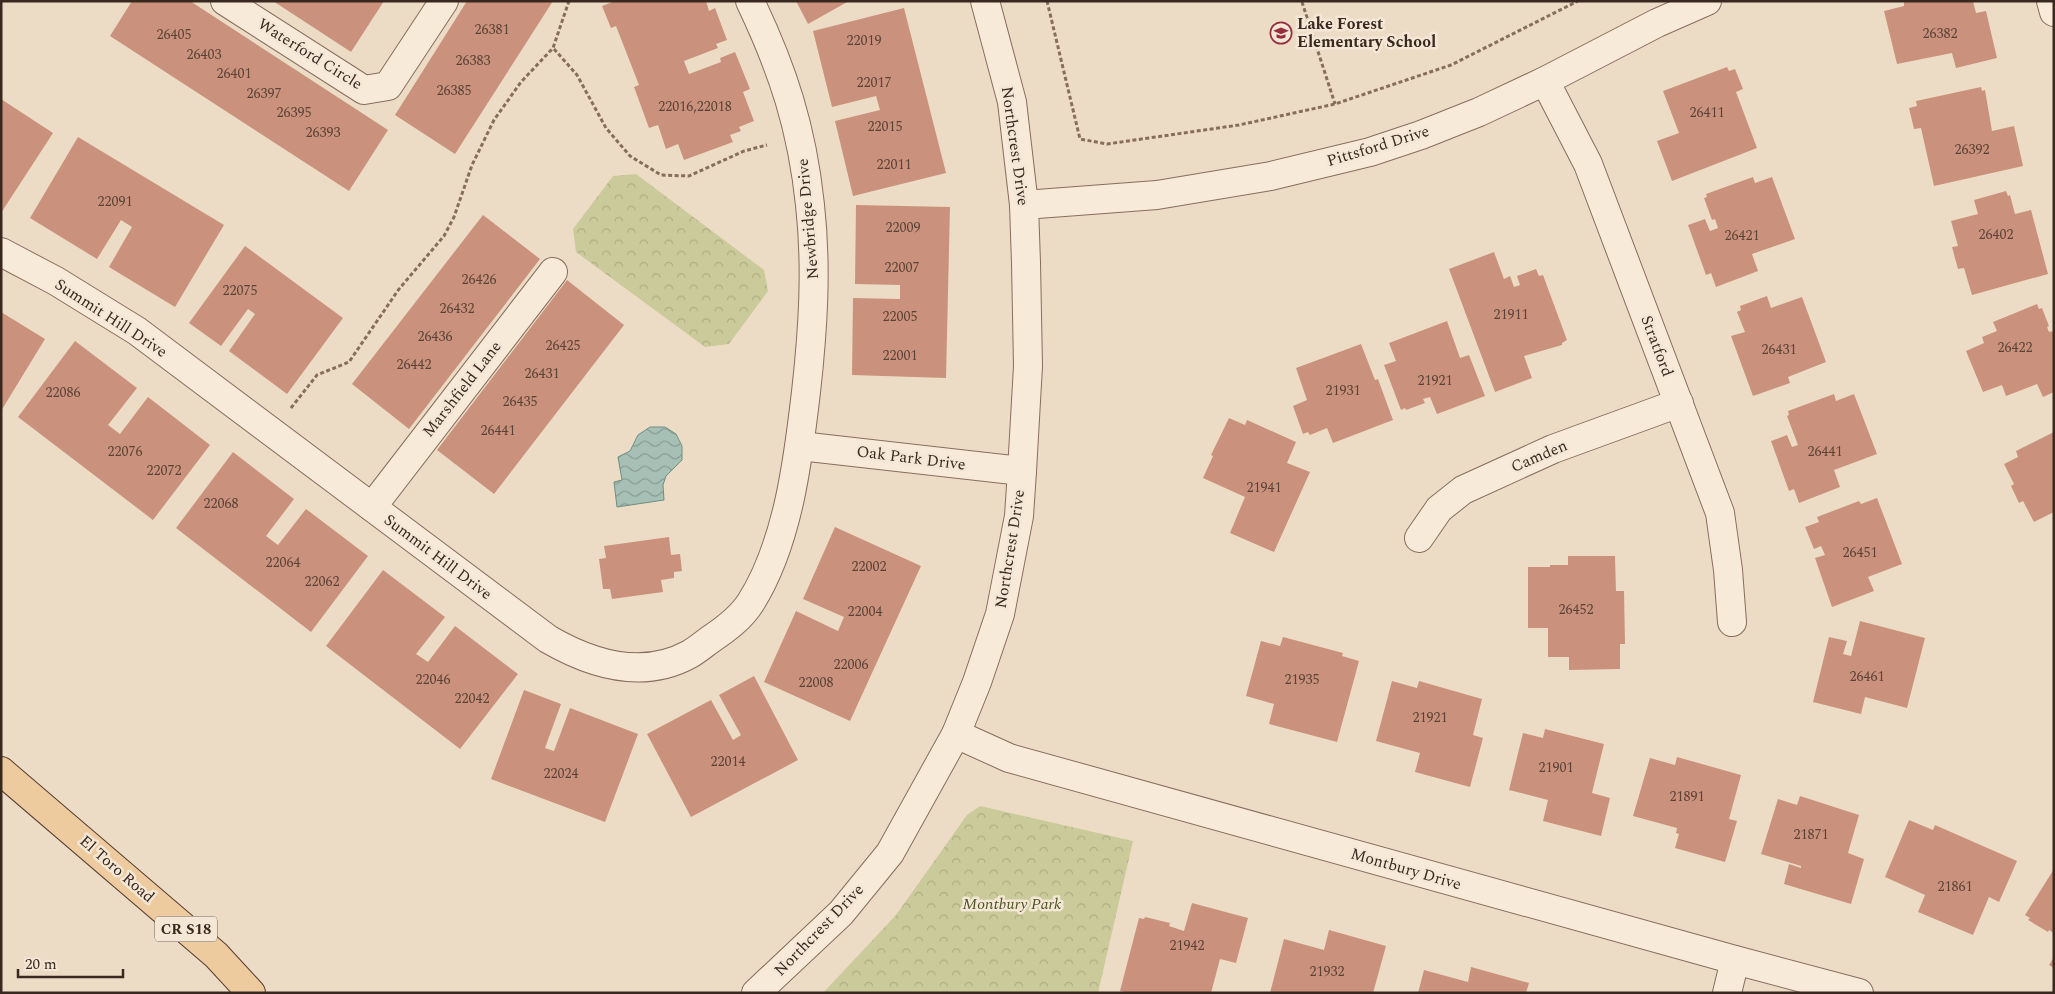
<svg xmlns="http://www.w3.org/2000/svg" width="2055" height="994" viewBox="0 0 2055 994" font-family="Spectral,serif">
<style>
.park{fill:url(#park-crowns)}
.water{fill:url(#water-waves);stroke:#6e8f82}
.building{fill:#ca927d}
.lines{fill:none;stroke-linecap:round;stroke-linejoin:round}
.minor-casing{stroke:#876d5c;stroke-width:30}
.tertiary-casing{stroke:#876d5c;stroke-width:30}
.primary-casing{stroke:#553c30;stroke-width:30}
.path{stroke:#876d5c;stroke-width:3;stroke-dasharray:4 2.5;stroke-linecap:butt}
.minor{stroke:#f8ead9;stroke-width:28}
.tertiary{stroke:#f8ead9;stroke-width:28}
.primary{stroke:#eeca9f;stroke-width:28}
.labels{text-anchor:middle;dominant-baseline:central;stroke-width:5;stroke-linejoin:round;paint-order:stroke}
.number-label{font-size:14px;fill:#5c4236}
.shield{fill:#f4e7d5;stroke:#706156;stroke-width:1}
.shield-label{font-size:15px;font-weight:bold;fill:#38281f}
.poi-label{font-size:16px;font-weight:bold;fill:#38281f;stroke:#f4e7d5;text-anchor:start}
.street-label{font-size:16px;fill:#38281f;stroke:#f4e7d5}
.park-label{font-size:16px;font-style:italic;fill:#4f5427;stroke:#f4e7d5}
</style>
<defs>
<pattern id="park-crowns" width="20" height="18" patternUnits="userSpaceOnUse" patternTransform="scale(1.25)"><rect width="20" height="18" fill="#cbca9a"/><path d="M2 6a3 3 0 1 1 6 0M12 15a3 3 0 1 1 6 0" fill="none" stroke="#afae84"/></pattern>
<pattern id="water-waves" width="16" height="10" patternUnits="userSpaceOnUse" patternTransform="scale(1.25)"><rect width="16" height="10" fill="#a7c0b5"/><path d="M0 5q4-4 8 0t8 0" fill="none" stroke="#899c93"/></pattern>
</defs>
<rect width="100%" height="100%" fill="#eddcc5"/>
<g class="park">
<path d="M636,174L764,270L768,291L729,344L705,347L576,252L573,229L613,176Z"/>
<path d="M980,806L1133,841L1098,993H823L896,915L967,815Z"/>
</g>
<path class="water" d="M650,427H665L676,434L682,446V460L666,476L663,485L664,500L617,507L614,482L622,480L618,457L630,451L638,435Z"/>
<g class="building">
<path d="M132,1H190L388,130L349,191L110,36Z"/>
<path d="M273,1H384L351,52Z"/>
<path d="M467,1H553L455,154L395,115Z"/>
<path d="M615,1H706L709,11L715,8L727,40L716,44L718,48L684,61L689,74L721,62L720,58L735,52L750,89L743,92L754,121L739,127L741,131L730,135L733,142L684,160L678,144L666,149L658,125L649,128L634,87L639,85L616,26L611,28L602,6Z"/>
<path d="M796,1H849L808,24Z"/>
<path d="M1904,1H1973L1976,13L1986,11L1997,58L1956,68L1952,53L1897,64L1884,11L1904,6Z"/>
<path d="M904,8L946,173L853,196L835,121L880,110L876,96L832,107L813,31Z"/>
<path d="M1727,67L1729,71L1735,69L1743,89L1736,92L1757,148L1672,181L1657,141L1679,133L1663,91Z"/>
<path d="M1981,87L1982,91L1985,90L1992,131L2014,126L2023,166L1934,186L1921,128L1914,129L1909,108L1917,106L1916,101Z"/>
<path d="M1,99L53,133L1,213Z"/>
<path d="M78,137L224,225L175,307L109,267L132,227L121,220L97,259L30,218Z"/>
<path d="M1753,177L1755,183L1772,177L1795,239L1752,254L1758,271L1716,287L1711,273L1706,275L1688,225L1705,219L1710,231L1718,228L1715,219L1712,220L1704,198L1707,197L1706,194Z"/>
<path d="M2006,191L2008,196L2010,195L2015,214L2031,210L2048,274L1972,295L1964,268L1958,269L1952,247L1958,246L1951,221L1978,214L1974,200Z"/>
<path d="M856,205L950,207L946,378L852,375L853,298L900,299V285L855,284Z"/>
<path d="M483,215L540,259L409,429L352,384Z"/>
<path d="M245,246L343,318L287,394L229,351L255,314L248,309L221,346L189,323Z"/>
<path d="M1494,252L1504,279L1510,276L1514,287L1520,285L1517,276L1536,269L1539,276L1543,275L1567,340L1562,343V345L1524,356L1532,378L1495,392L1449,269Z"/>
<path d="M567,280L624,325L494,494L437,450Z"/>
<path d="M1767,296L1771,308L1802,297L1826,362L1788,377L1790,383L1753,396L1731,336L1745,332L1737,312L1741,310L1740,306Z"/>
<path d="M2037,304L2039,309L2042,308L2049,326L2047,327L2049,332L2052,331L2054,335V392L2043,397L2037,384L2006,396L2002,385L1983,392L1966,351L1984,343L1982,337L1997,331L1993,322Z"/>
<path d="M1,312L45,339L1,411Z"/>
<path d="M1447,321L1460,358L1469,355L1485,396L1437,414L1430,397L1423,399L1425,403L1406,410L1405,408L1401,410L1384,365L1396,361L1389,343Z"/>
<path d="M75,341L137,388L108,425L120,434L148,397L210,445L153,520L18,417Z"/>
<path d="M1361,344L1375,380L1378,379L1393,420L1333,443L1327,428L1310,435L1308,432L1303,434L1293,406L1307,400L1296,368Z"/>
<path d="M1834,394L1836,401L1854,394L1877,454L1834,470L1840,487L1799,503L1794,489L1789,491L1771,441L1787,435L1792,447L1798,445L1787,416L1789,415L1788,411Z"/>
<path d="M1229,418L1245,425L1247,420L1296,442L1287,463L1310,472L1274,552L1230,533L1245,497L1203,478L1213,456L1211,455Z"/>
<path d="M2054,432V512L2034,522L2023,501L2019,503L2011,486L2014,484L2004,464L2018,457L2016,451Z"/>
<path d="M233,452L294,499L266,536L278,545L306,509L368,556L311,632L176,528Z"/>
<path d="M1877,498L1902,564L1868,577L1874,591L1832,607L1815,558L1825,555L1821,546L1814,549L1805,527L1819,522L1817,517L1859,501L1861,504Z"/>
<path d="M835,527L921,566L850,721L764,682L796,611L838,631L844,617L803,599Z"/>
<path d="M669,537L671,555L680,554L682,571L674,572V578L661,580L663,592L612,599L610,589H603L599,559L606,558L604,546Z"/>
<path d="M1568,556H1615L1616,591H1624L1625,644H1620V669L1569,670V657H1548V628H1528V567H1550V565H1568Z"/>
<path d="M383,570L445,617L416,654L428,662L455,626L518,674L460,749L326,646Z"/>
<path d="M1860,621L1925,638L1907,708L1865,697L1861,714L1813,702L1829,637L1847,641L1843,654L1851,656Z"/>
<path d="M1283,637L1343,653L1342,656L1359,661L1337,742L1269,724L1274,704L1246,696L1261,641L1280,646Z"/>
<path d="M754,676L798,760L691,817L647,734L711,700L733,740L741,735L719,695Z"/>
<path d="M1392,681L1417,688L1419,681L1482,699L1473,735L1483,738L1470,787L1415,772L1420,753L1376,741Z"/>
<path d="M524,690L561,704L545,748L554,751L570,708L638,734L605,822L491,779Z"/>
<path d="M1545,729L1604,744L1592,793L1610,798L1601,836L1543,821L1548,800L1509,790L1523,733L1543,738Z"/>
<path d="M1677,757L1741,775L1729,819L1737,821L1725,862L1675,848L1679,834L1676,833L1677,828L1633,816L1650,758L1675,765Z"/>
<path d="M1800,796L1859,815L1848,853L1864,859L1851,904L1784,884L1789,864L1801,868V866L1761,854L1778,799L1797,805Z"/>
<path d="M1909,820L1933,830L1935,825L2017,861L1999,902L1989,897L1973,935L1918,912L1925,895L1885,877Z"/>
<path d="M2054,869V933L2049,930L2048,932L2028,920L2030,918L2025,915Z"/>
<path d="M1192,903L1248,918L1236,963L1220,959L1211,993H1128L1120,991L1139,918L1144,919L1145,917L1170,923L1169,926L1184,931Z"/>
<path d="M1329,930L1386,946L1373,993H1270L1284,939L1324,950Z"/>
<path d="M2054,957V968L2049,965Z"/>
<path d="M1471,967L1529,983L1526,993H1418L1424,970L1468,982Z"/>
</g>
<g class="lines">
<g class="minor-casing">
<g id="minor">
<path d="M225,1L364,90L388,86L444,1"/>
<path d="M2051,1L2054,12"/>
<path d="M1545,81L1588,164L1720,513L1728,570L1732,622"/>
<path d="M1,252L56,281L137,331L548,639C591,664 643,680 690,654C697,650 704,644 711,639C726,629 741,618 751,602C788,543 798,461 806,392C813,330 817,268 810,205C802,128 783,70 750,1"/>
<path d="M800,446L1022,471"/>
<path d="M372,507L553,272"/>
<path d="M1419,538L1439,509L1463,490L1553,449L1679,403"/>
<path d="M956,734L1009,758L1735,960L1859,993"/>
<path d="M756,993L841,913L890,853L956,734L977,682L1000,614L1019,516L1022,471L1028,366L1026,263L1024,205L1012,102L985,1"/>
<path d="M1727,993L1735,960"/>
</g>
</g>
<g class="tertiary-casing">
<path id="tertiary" d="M1024,205L1157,195L1271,176L1370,152L1421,135L1479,112L1545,81L1657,23L1707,1"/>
</g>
<g class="primary-casing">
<path id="primary" d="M1,771L216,955L251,993"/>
</g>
<g class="path">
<path d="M1047,1L1080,139L1107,144L1239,125L1335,104L1451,65L1578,1"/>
<path d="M1302,2L1335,104"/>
<path d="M554,49L577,75L606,128L630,156L661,175L689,176L744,151L767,145"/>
<path d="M291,408L317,375L349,362L399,289L444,236L454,217L472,165L494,120L521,82L553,48L569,1"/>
</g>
<use href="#minor" class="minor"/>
<use href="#tertiary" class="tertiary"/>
<use href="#primary" class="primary"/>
</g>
<defs>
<g id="school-ring" transform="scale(1.125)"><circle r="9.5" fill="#f4e7d5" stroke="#952e3d" stroke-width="1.5"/><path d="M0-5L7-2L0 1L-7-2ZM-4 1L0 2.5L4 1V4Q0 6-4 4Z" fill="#952e3d"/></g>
</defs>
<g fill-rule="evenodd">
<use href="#school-ring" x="1281" y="33"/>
</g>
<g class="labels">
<g class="number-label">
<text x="492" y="29">26381</text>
<text x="1940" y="33">26382</text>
<text x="174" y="34">26405</text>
<text x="864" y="40">22019</text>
<text x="204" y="54">26403</text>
<text x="473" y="60">26383</text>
<text x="234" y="73">26401</text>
<text x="874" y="82">22017</text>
<text x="454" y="90">26385</text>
<text x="264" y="93">26397</text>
<text x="695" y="106">22016,22018</text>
<text x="294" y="112">26395</text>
<text x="1707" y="112">26411</text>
<text x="885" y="126">22015</text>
<text x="323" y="132">26393</text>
<text x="1972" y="149">26392</text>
<text x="894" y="164">22011</text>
<text x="115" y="201">22091</text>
<text x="903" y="227">22009</text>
<text x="1996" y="234">26402</text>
<text x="1742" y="235">26421</text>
<text x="902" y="267">22007</text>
<text x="479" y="279">26426</text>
<text x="240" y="290">22075</text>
<text x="457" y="308">26432</text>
<text x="1511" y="314">21911</text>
<text x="900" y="316">22005</text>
<text x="435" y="336">26436</text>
<text x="563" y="345">26425</text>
<text x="2015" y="347">26422</text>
<text x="1779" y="349">26431</text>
<text x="900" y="355">22001</text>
<text x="414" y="364">26442</text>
<text x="542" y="373">26431</text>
<text x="1435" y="380">21921</text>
<text x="1343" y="390">21931</text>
<text x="63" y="392">22086</text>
<text x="520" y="401">26435</text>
<text x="498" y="430">26441</text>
<text x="125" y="451">22076</text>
<text x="1825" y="451">26441</text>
<text x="164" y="470">22072</text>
<text x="1264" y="487">21941</text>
<text x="221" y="503">22068</text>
<text x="1860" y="552">26451</text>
<text x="283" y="562">22064</text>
<text x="869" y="566">22002</text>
<text x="322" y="581">22062</text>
<text x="1576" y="609">26452</text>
<text x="865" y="611">22004</text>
<text x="851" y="664">22006</text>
<text x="1867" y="676">26461</text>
<text x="433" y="679">22046</text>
<text x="1302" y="679">21935</text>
<text x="816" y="682">22008</text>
<text x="472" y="698">22042</text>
<text x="1430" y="717">21921</text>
<text x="728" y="761">22014</text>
<text x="1556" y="767">21901</text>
<text x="561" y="773">22024</text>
<text x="1687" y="796">21891</text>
<text x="1811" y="834">21871</text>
<text x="1955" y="886">21861</text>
<text x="1187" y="945">21942</text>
<text x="1327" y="971">21932</text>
</g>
<rect class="shield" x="155" y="916.5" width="62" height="25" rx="4"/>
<g class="shield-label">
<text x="186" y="929">CR S18</text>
</g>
<g class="poi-label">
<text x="1297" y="24">Lake Forest<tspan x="1297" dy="18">Elementary School</tspan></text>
</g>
<g class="street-label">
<text transform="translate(310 54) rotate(32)">Waterford Circle</text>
<text transform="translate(1015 146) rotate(82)">Northcrest Drive</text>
<text transform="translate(1378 146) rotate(-17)">Pittsford Drive</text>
<text transform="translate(808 219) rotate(-95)">Newbridge Drive</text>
<text transform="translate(111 318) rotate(33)">Summit Hill Drive</text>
<text transform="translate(1657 346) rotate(69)">Stratford</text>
<text transform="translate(462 389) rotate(-52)">Marshfield Lane</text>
<text transform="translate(1539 456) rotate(-23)">Camden</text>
<text transform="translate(911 458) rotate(7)">Oak Park Drive</text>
<text transform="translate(1010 549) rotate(-81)">Northcrest Drive</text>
<text transform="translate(438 557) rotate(37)">Summit Hill Drive</text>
<text transform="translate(117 869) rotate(41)">El Toro Road</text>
<text transform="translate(1406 869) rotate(16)">Montbury Drive</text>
<text transform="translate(819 930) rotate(-46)">Northcrest Drive</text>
</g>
<g class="park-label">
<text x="1012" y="904">Montbury Park</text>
</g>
</g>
<rect width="2055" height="994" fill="none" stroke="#38281f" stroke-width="5"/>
<path d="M18 969v8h105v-8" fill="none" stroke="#38281f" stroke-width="2.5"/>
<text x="25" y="969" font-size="15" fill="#38281f" stroke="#f4e7d5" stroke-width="4" paint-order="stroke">20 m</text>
</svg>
